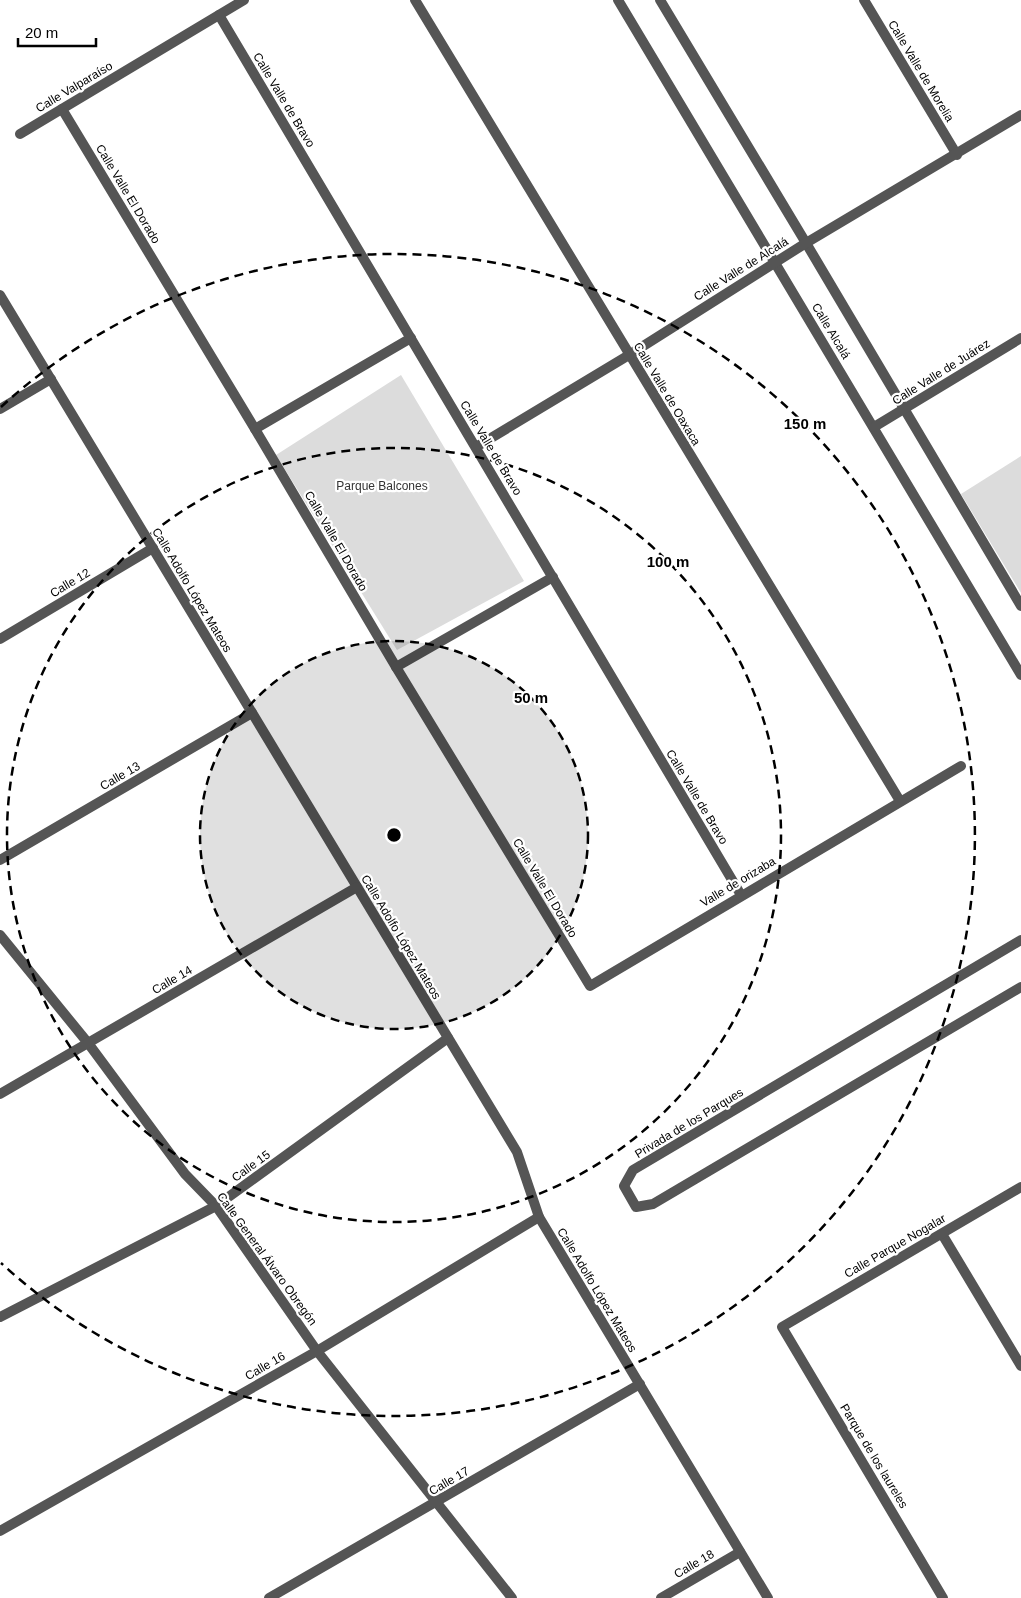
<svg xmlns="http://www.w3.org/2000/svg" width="1021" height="1598" viewBox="0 0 1021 1598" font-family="Helvetica,sans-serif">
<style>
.green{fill:#dcdcdc}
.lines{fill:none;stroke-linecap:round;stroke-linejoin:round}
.minor{stroke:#555;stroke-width:10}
.ring{fill:none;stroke:#000;stroke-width:2.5;stroke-dasharray:9 6}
.labels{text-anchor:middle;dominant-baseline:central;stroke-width:4.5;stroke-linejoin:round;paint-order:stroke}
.street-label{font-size:12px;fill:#000;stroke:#fff}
.park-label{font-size:12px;fill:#333;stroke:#fff}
.centre{fill:#000;stroke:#fff;stroke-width:2.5}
.ring-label{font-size:15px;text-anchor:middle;font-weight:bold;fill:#000;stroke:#fff;stroke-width:4.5;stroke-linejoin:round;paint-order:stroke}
</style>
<rect width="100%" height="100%" fill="#fff"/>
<g class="green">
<path d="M401,375L524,581L397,650L276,455Z"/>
<path d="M1021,456V593L961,494Z"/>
</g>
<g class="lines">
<g class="minor">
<path d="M415,0L900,801"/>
<path d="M618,0L1021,675"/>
<path d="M660,0L806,243L1021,606"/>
<path d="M864,0L957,155"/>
<path d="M219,15L741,895"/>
<path d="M62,109L255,429L396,667L590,986L961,766"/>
<path d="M20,134L244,0"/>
<path d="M0,295L517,1152L539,1217L768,1598"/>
<path d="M0,409L51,379"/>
<path d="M874,427L1021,338"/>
<path d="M255,429L411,338"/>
<path d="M476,447L629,355L806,243L1021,115"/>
<path d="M0,639L153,548"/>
<path d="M396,667L553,577"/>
<path d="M0,860L252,713"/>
<path d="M0,935L88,1043L185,1174L216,1206L317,1351L512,1598"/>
<path d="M1021,940L633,1170L624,1186L636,1207L653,1204L1021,987"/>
<path d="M0,1094L357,887"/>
<path d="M942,1234L1021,1366"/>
<path d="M0,1317L216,1206L448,1038"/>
<path d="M0,1531L317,1351L539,1217"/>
<path d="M269,1598L640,1384"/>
<path d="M661,1598L740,1552"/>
<path d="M943,1598L782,1327L1021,1187"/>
</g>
</g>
<circle cx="394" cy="835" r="194" fill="#000" fill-opacity=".12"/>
<g class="ring">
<circle cx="394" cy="835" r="194"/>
<circle cx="394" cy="835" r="387"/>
<path d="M1 407A581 581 0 1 1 1 1263"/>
</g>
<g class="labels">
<g class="street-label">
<text transform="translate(921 71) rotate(59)">Calle Valle de Morelia</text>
<text transform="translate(74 87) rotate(-31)">Calle Valparaíso</text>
<text transform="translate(284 100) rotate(59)">Calle Valle de Bravo</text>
<text transform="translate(128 194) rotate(59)">Calle Valle El Dorado</text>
<text transform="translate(741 269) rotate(-32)">Calle Valle de Alcalá</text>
<text transform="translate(831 331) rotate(59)">Calle Alcalá</text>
<text transform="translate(941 372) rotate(-32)">Calle Valle de Juárez</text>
<text transform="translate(667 394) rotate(59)">Calle Valle de Oaxaca</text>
<text transform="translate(491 448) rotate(59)">Calle Valle de Bravo</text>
<text transform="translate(336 541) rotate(60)">Calle Valle El Dorado</text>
<text transform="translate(70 583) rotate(-31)">Calle 12</text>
<text transform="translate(192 590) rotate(59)">Calle Adolfo López Mateos</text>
<text transform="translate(120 776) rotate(-30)">Calle 13</text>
<text transform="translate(697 797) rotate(59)">Calle Valle de Bravo</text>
<text transform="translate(738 882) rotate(-31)">Valle de orizaba</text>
<text transform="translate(545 888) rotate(59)">Calle Valle El Dorado</text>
<text transform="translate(401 937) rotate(59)">Calle Adolfo López Mateos</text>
<text transform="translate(172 980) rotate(-30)">Calle 14</text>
<text transform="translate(689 1123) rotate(-31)">Privada de los Parques</text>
<text transform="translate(251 1166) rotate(-36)">Calle 15</text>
<text transform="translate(895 1246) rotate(-30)">Calle Parque Nogalar</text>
<text transform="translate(267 1259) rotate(54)">Calle General Álvaro Obregón</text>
<text transform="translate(597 1290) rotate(59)">Calle Adolfo López Mateos</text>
<text transform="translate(265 1366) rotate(-30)">Calle 16</text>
<text transform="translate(874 1456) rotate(59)">Parque de los laureles</text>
<text transform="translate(449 1481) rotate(-30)">Calle 17</text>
<text transform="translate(694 1564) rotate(-30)">Calle 18</text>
</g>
<g class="park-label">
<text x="382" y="486">Parque Balcones</text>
</g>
</g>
<circle cx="394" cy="835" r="8" class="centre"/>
<g class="ring-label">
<text x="805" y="429">150 m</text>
<text x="668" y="567">100 m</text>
<text x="531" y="703">50 m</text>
</g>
<path d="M18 38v8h78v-8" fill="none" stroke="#000000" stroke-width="2.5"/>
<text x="25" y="38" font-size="15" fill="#000000" stroke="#ffffff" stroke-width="4" paint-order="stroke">20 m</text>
</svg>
